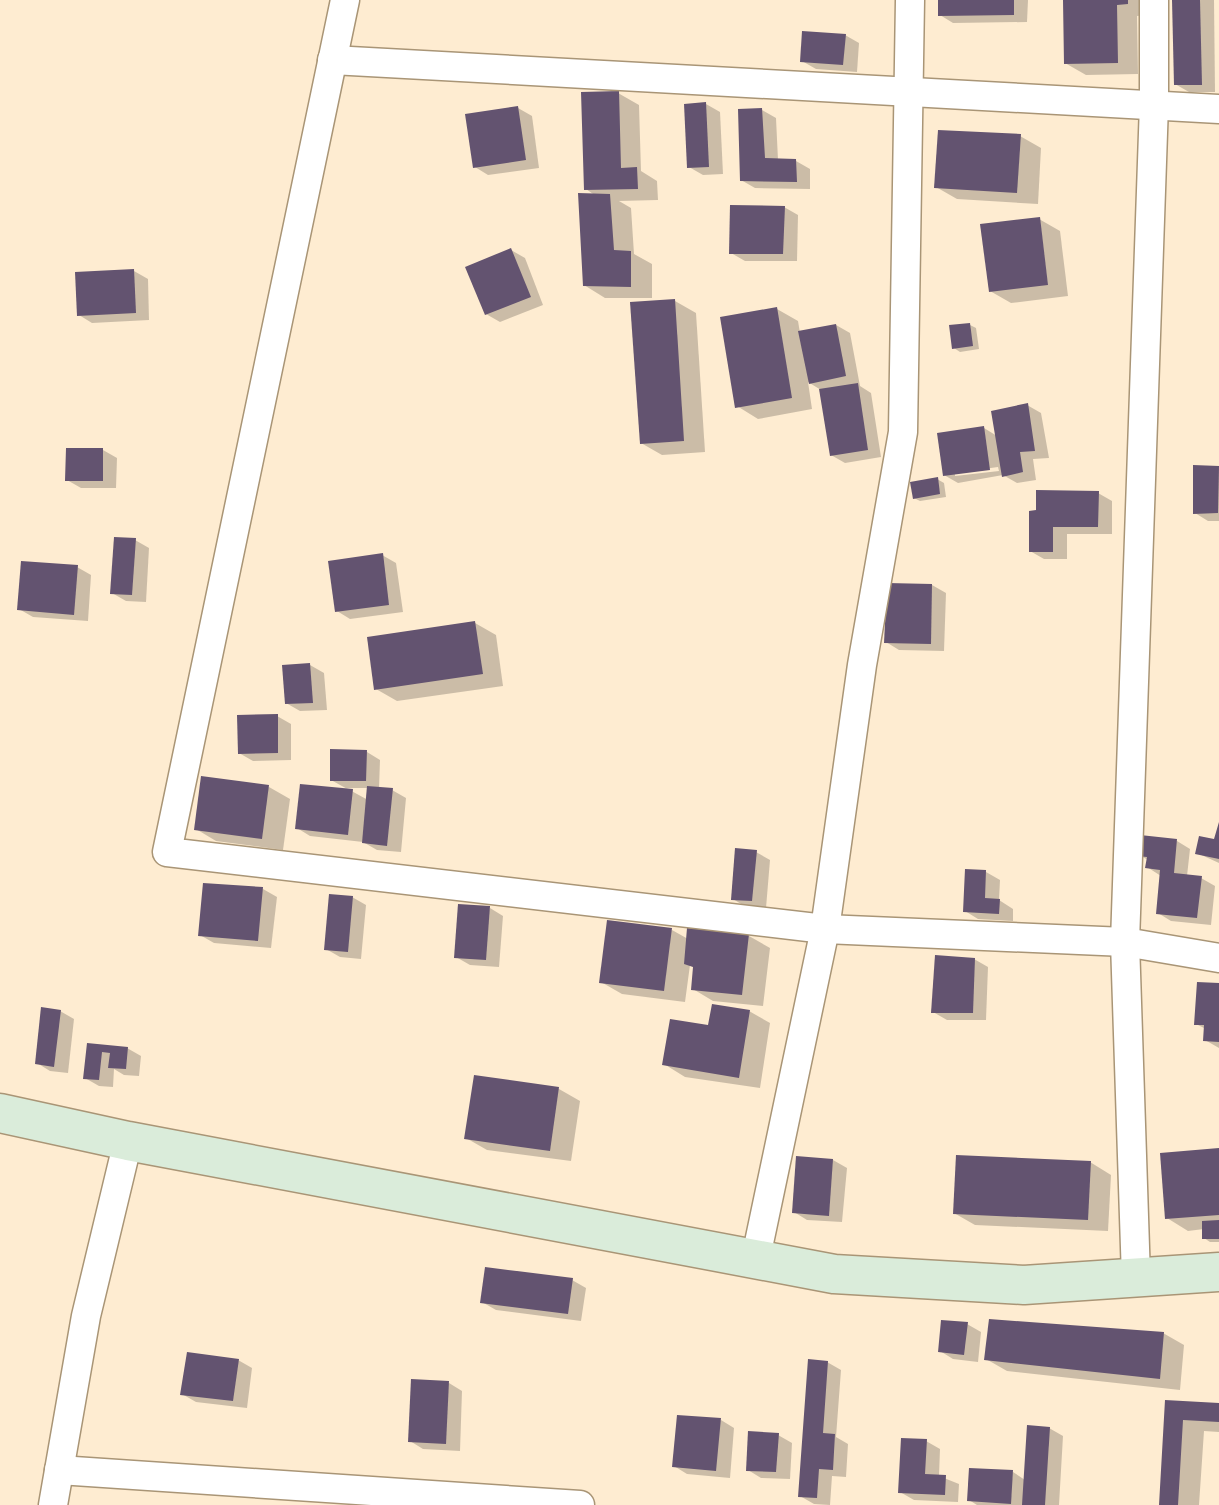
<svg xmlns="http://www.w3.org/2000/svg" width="1219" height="1505" viewBox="0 0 1219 1505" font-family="Inter,sans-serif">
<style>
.shadow{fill:#0003;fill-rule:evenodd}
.building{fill:#635370}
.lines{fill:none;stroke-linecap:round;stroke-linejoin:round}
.minor-casing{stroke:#a99576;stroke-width:31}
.secondary-casing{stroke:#a99576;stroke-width:41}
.minor{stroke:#fff;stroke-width:28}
.secondary{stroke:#daecda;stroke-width:38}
</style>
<rect width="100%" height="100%" fill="#feecd1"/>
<g class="shadow">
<path d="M939,0H1028L1027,22L953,23L940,15Z"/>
<path d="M1065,0H1145L1148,15L1137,16L1138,74L1086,75L1065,63Z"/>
<path d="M1174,0H1214L1215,92H1189L1175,84Z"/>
<path d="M845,35L859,43L857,72L816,69L802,61Z"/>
<path d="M618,93L639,105L641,171L657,181L658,200L619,201L631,208L634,254L652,264V298H605L584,285L596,196L586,189Z"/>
<path d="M706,104L720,112L723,174L703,175L689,167Z"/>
<path d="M518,108L532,116L539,168L488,175L475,167Z"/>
<path d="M762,110L776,118L778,160L796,161L810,169V189L755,188L741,180Z"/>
<path d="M1020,136L1041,148L1038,204L957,199L936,187Z"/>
<path d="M784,207L798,215L797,261H745L731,253Z"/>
<path d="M1039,219L1060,231L1068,296L1011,303L990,291Z"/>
<path d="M511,250L525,258L543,305L500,322L486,314Z"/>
<path d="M134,271L148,279L149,320L92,323L79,315Z"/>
<path d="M675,301L696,313L705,452L662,455L641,443Z"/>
<path d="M777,309L798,321L800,333L836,325L850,333L860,386L871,393L881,457L845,463L831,455L821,390L808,382L812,409L758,419L737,406Z"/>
<path d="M970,325L976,328L979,349L960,352L954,348Z"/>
<path d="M1027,405L1041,413L1049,458L1033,459L1036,480L1017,483L1003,475L958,483L944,475L984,428L997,436ZM998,467L999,471L955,476V473Z"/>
<path d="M103,450L117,458L116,488H81L67,480Z"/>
<path d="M1195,466L1219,468V521H1208L1195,513Z"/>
<path d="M937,479L944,483L946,497L920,501L914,498Z"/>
<path d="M1098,493L1112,501V534H1067V559H1044L1030,551L1037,512Z"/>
<path d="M135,540L149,548L146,602L126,601L112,593Z"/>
<path d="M382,555L396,563L403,612L350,619L337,611Z"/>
<path d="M77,567L91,575L88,621L33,617L19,609Z"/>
<path d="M888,585H932L946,593L944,651L899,650L886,642Z"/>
<path d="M475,623L496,635L503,686L397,701L376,689Z"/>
<path d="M310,665L324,673L327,710L300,711L286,703Z"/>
<path d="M277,716L291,724V760L253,761L239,753Z"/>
<path d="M367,752L380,760L379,789L392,790L406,798L401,852L377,850L363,842L310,836L297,828L351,791L331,780ZM346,788H369L368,800Z"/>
<path d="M269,787L290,799L283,850L216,841L196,829Z"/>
<path d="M1219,824V863L1197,853L1215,841Z"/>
<path d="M1177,841L1190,849L1187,876L1201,878L1215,886L1211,925L1171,921L1158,913L1161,876L1147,867L1148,860L1139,855Z"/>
<path d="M756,852L770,860L766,908L746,907L733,899Z"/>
<path d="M967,871L986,872L1000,880L999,900L1013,909V921L978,919L965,911Z"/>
<path d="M263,889L277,897L271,948L214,943L200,935Z"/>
<path d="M352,897L366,905L361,959L340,957L326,949Z"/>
<path d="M490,908L503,916L499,967L470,965L456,957Z"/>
<path d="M672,930L688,939L749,936L770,948L763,1006L713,1001L693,989L695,968L690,965L685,1002L622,994L601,982Z"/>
<path d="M974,959L988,967L986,1020H947L933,1012Z"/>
<path d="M1219,985V1048L1205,1040L1206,1029L1196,1024Z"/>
<path d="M60,1011L74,1019L68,1073L50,1071L37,1063Z"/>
<path d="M749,1011L770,1023L760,1088L685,1077L664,1064Z"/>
<path d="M88,1045L127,1048L141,1056L139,1076L124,1075L114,1069L113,1087L99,1086L85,1078Z"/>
<path d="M475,1077L559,1089L580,1101L571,1161L487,1150L466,1138Z"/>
<path d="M1219,1150V1242H1210L1204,1238V1229L1188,1231L1167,1218Z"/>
<path d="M833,1160L847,1168L842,1222L807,1220L794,1212Z"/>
<path d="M1090,1162L1111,1175L1108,1231L975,1225L954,1213Z"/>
<path d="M572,1280L586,1288L581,1321L496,1310L482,1302Z"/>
<path d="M967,1324L981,1332L978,1362L953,1359L940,1351Z"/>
<path d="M1163,1333L1184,1345L1180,1390L1007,1371L986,1359Z"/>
<path d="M238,1360L252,1368L247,1408L196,1402L182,1394Z"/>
<path d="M827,1362L841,1370L836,1437L848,1444L846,1477L832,1476L830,1505L814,1504L800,1496Z"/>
<path d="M449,1383L462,1391L460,1451L423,1449L410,1441Z"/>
<path d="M1167,1402L1219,1404V1432L1204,1431L1199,1505H1161Z"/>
<path d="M721,1420L734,1428L730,1478L687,1474L674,1466Z"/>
<path d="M1049,1428L1063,1436L1059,1505H977L969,1500L1013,1472L1025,1480Z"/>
<path d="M778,1435L792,1443L790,1479L761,1478L748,1470Z"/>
<path d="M926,1441L940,1449L939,1476L959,1484L958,1502L914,1500L900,1492Z"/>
</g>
<g class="building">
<path d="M938,0H1014V15L938,16Z"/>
<path d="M1063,0H1128V4L1117,5L1118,63L1064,64Z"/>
<path d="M1172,0H1200L1202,85H1174Z"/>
<path d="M802,31L846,34L843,65L800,62Z"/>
<path d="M619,91L621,168L637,167L638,189L584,190L581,92Z"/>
<path d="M706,102L709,167L687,168L684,104Z"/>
<path d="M518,106L526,160L473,168L465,114Z"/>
<path d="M762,108L765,158L796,159L797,182L740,181L738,109Z"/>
<path d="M938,130L1021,134L1017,193L934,188Z"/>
<path d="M578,193L610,194L614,250L631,251V287L583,286Z"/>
<path d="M730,205L785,206L783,254H729Z"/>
<path d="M1040,217L1048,285L989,292L980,224Z"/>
<path d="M511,248L531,297L485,315L465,267Z"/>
<path d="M134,269L136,313L77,316L75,272Z"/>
<path d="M675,299L684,441L640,444L630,302Z"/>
<path d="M777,307L792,398L735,408L720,317Z"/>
<path d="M970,323L973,346L952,349L949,325Z"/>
<path d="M836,324L846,376L809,384L798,331Z"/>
<path d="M858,383L868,450L830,456L819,389Z"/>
<path d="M1028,403L1035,451L1020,452L1023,472L1002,477L991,411Z"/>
<path d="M984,426L990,470L943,476L937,433Z"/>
<path d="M66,448H103V481H65Z"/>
<path d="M1193,465L1219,466L1218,513L1193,514Z"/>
<path d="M938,477L940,494L913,499L910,482Z"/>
<path d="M1036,490L1099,491L1098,527H1053V552H1029V511L1036,510Z"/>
<path d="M114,537L136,538L132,595L110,594Z"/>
<path d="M383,553L389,605L335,612L328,561Z"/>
<path d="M21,561L78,565L74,615L17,610Z"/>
<path d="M887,583L932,584L931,644L884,643Z"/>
<path d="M475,621L483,674L374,690L367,637Z"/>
<path d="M310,663L313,703L285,704L282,665Z"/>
<path d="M278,714V753L238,754L237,715Z"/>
<path d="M330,749L367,750L366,781H330Z"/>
<path d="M201,776L269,785L262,839L194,830Z"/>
<path d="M300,784L353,789L348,835L295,829Z"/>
<path d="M367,786L393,788L387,846L362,843Z"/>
<path d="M1219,822V859L1195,854L1199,836L1214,839Z"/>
<path d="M1140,835L1177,839L1174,873L1202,876L1197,918L1156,914L1160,870L1145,868L1147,857L1137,856Z"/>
<path d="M735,848L757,850L752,901L731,900Z"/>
<path d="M965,869L986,870L985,898L1000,899L999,914L963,912Z"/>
<path d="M203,883L263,887L258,941L198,936Z"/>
<path d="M329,894L353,896L348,952L324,950Z"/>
<path d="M458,904L490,906L486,960L454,958Z"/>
<path d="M607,920L672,928L664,991L599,983Z"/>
<path d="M687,928L749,934L742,995L691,990L693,967L684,964Z"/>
<path d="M935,955L975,958L973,1013H931Z"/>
<path d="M1197,982L1219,983V1042L1203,1041L1204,1025H1194Z"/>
<path d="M712,1004L750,1010L739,1078L662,1065L670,1019L708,1025Z"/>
<path d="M41,1007L61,1010L54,1067L35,1064Z"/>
<path d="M87,1043L128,1047L126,1069L108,1068L110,1053L102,1052L99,1080L83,1079Z"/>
<path d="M474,1075L559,1087L550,1151L464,1139Z"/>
<path d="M1219,1148V1215L1165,1219L1160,1153Z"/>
<path d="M956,1155L1091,1161L1088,1220L953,1214Z"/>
<path d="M796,1156L833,1159L829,1216L792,1213Z"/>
<path d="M1219,1220V1239H1202V1221Z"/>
<path d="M485,1267L573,1278L568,1314L480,1303Z"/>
<path d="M989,1319L1164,1332L1160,1379L984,1360Z"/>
<path d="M941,1320L968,1322L964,1355L938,1352Z"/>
<path d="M187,1352L239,1359L233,1401L180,1395Z"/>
<path d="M808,1359L828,1361L823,1433L835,1434L833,1470L819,1469L817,1498L798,1497Z"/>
<path d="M411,1379L449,1381L446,1444L408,1442Z"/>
<path d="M1165,1400L1219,1403V1422L1183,1420L1178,1505H1159Z"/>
<path d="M677,1415L721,1418L716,1471L672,1467Z"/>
<path d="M1027,1425L1050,1427L1045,1505H1022Z"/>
<path d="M748,1431L779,1433L776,1472L746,1471Z"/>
<path d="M901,1438L927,1439L925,1474L946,1475L945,1495L898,1493Z"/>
<path d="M969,1468L1013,1470L1011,1504L967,1501Z"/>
</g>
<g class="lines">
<g class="minor-casing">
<g id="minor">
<path d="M345,0L167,852L825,929L1125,942L1219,958"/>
<path d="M332,60L1219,109"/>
<path d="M756,1257L825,929L862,665L903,432L910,0"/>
<path d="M1136,1278L1125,942L1154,104V0"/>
<path d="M59,1470L580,1505"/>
<path d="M53,1505L86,1316L128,1141"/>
</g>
</g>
<g class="secondary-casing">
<path id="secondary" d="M0,1113L128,1141L834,1274L1024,1285L1219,1272"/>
</g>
<use href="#minor" class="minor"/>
<use href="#secondary" class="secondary"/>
</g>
</svg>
